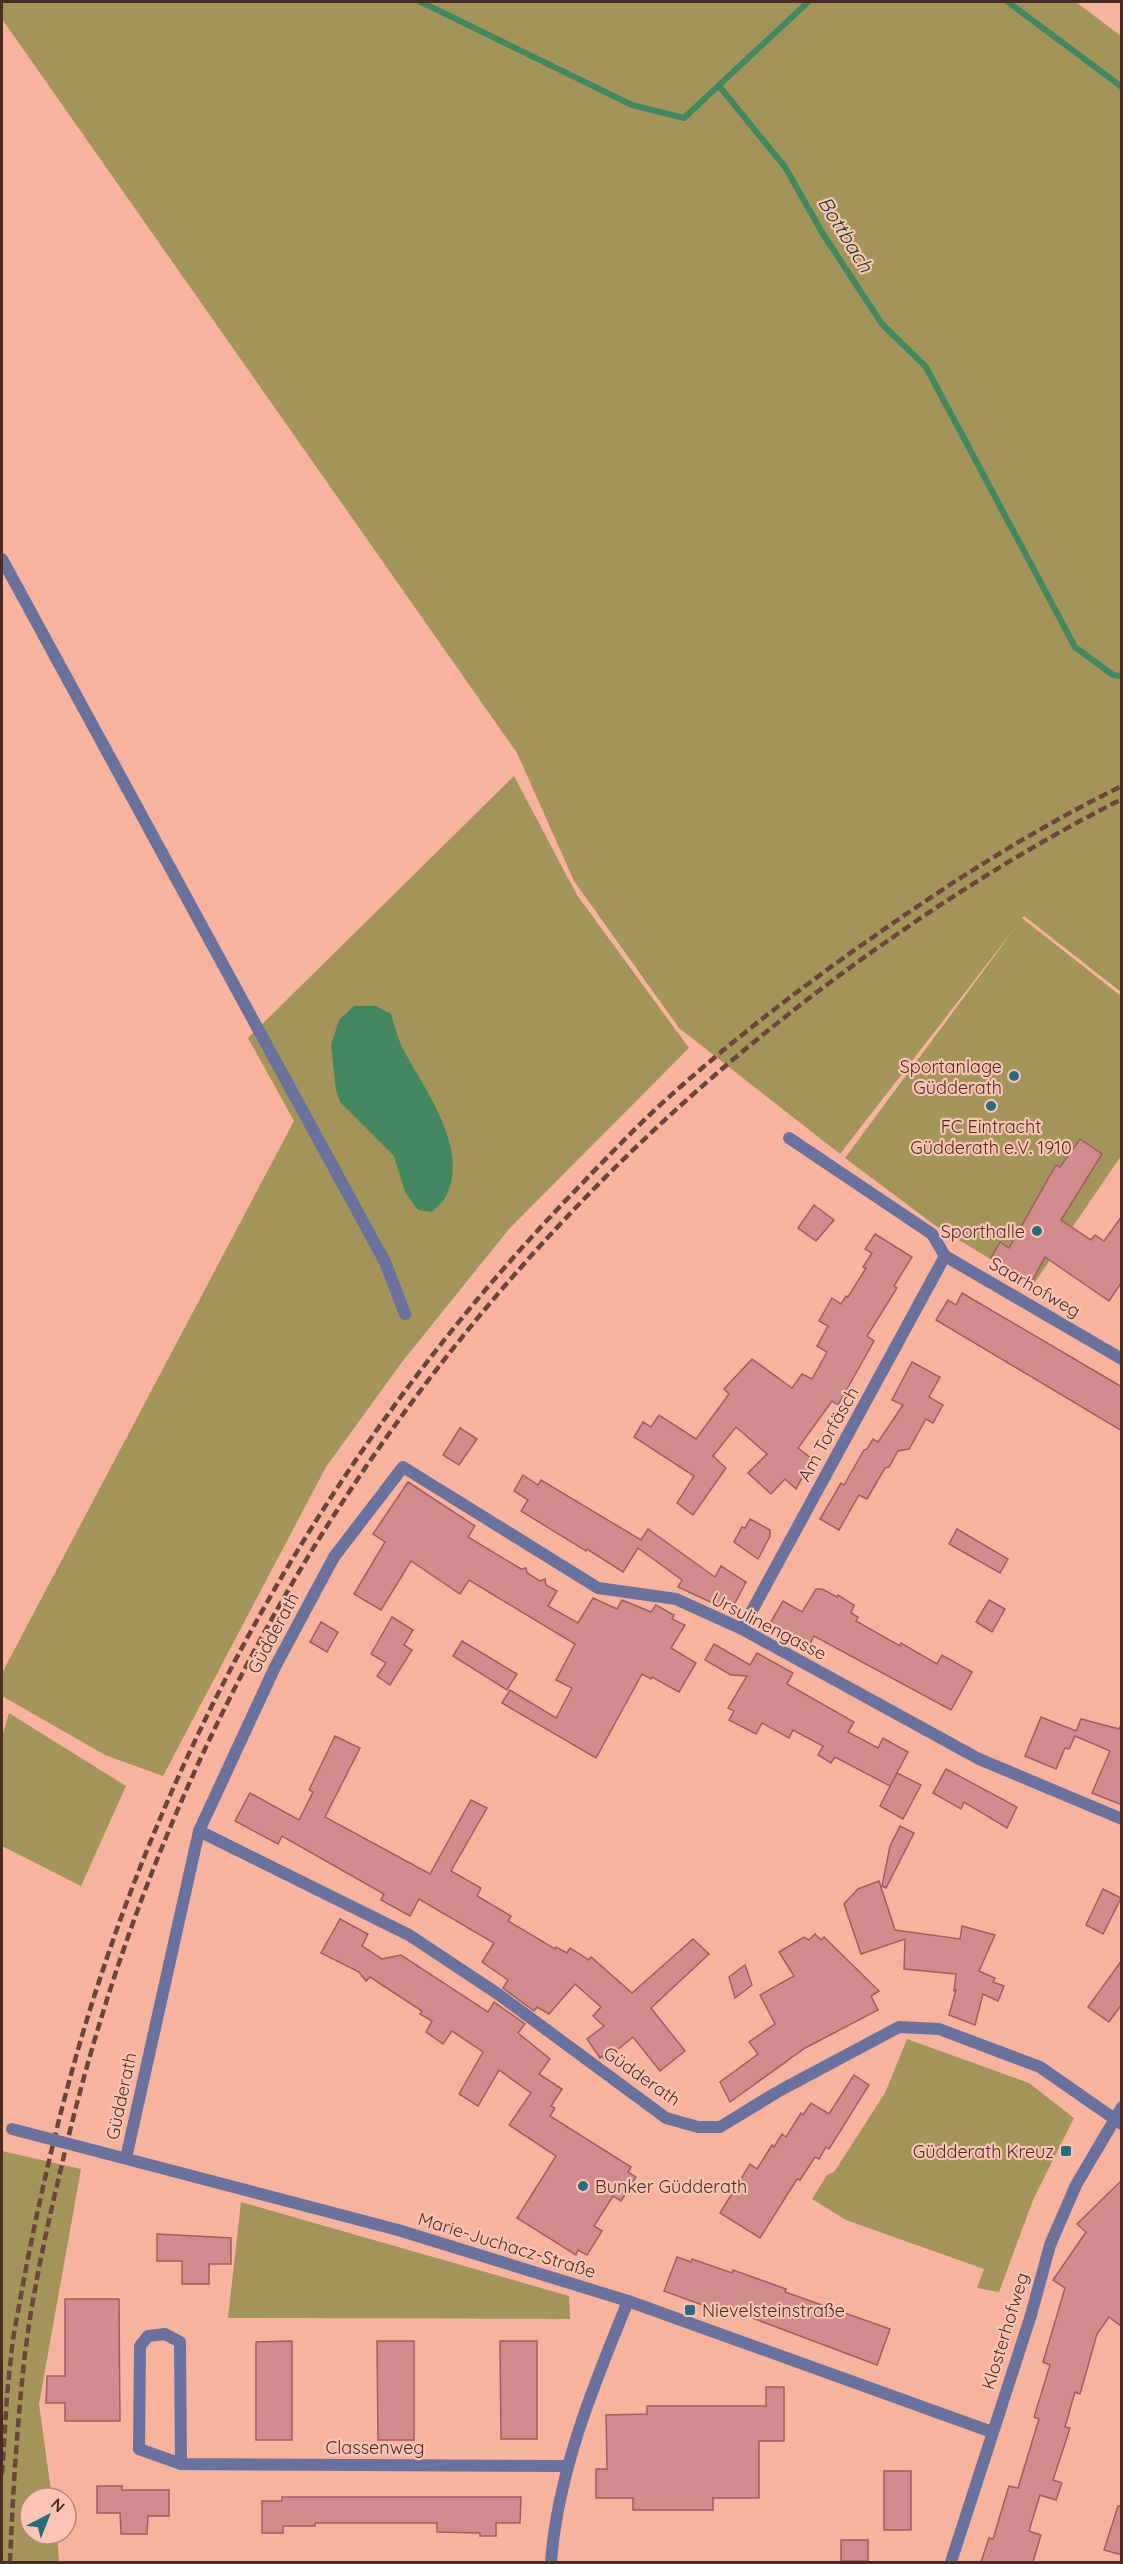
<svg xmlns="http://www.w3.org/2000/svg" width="1123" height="2564" viewBox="0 0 1123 2564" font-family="Quicksand,sans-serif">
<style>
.green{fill:#a39559}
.water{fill:#428760}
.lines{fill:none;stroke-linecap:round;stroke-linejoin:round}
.stream{stroke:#428760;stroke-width:6}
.building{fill:#d08b8d;stroke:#9e5d60;stroke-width:1.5}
.street{stroke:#6a719c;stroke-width:12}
.rail{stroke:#69453b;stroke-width:4.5;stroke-dasharray:9 4.5;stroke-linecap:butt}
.street-bridge{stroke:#6a719c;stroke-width:12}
.poi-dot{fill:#286c7d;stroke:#fcc4b4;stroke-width:2}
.labels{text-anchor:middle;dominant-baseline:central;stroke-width:4.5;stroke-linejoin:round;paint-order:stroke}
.poi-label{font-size:18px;fill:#482c24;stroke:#fcc4b4;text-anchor:end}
.street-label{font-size:18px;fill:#482c24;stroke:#fcc4b4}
.water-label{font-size:20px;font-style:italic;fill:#10462b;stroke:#fcc4b4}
</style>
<rect width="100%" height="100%" fill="#f8b39f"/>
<g class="green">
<path d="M2,2H1076L1121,36V992L1024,916L1022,918L1121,996V1156L1033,1285L936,1226L845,1158L1021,920L840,1154L679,1028L574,881L517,753L2,19Z"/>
<path d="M514,776L577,895L689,1048L509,1229L402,1362L326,1467L163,1776L105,1755L2,1696V1673L294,1121L248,1038Z"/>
<path d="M9,1713L126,1786L81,1886L2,1846V1737Z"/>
<path d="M907,2039L1029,2083L1074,2118L1033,2200L999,2292L977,2288L984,2269L846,2220L812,2199L827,2175L834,2172L885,2093Z"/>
<path d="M2,2151L81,2169L39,2404L52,2498H30V2534H57L59,2562H2Z"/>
<path d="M241,2202L569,2296L570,2319L228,2318Z"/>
</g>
<path class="water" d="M354,1006H376L391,1014C394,1024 397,1035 401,1045C422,1087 472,1149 445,1198C442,1203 436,1208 432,1212L418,1210L405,1192L394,1156L340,1102L336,1090L331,1045L339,1020Z"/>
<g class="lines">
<g class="stream">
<path d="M421,2L632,105L684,118L808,2"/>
<path d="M1008,2L1122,87"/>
<path d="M719,86L785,167L823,234L882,324L926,367L1075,647L1113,675L1122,676"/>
</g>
</g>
<g class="building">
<path d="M1080,1139L1102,1154L1061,1220L1091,1240L1095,1235L1104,1241L1122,1216V1282L1109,1301L1045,1257L1032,1281L991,1258L1000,1242L1009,1248L1056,1165L1060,1167Z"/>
<path d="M814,1205L834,1220L816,1241L798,1228Z"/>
<path d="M875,1234L912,1257L894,1286L897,1288L867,1336L874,1341L838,1405L832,1401L798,1448L812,1459L796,1489L785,1479L771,1494L748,1473L767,1454L736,1427L713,1456L726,1468L693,1515L677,1503L694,1476L634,1437L643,1422L651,1427L659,1415L696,1439L729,1394L724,1389L752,1359L792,1388L802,1374L812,1379L827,1352L817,1346L828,1326L819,1321L832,1298L841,1304L846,1296L848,1297L866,1268L863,1267L872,1253L865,1249Z"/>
<path d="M962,1293L1122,1387V1431L936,1320L948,1300L956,1305Z"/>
<path d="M912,1362L940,1377L929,1397L943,1405L933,1423L926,1419L909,1449L898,1451L889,1467L885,1468L867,1499L859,1495L839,1530L820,1519L841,1483L844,1485L864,1450L867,1449L873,1439L878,1442L903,1405L892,1400Z"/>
<path d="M460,1428L477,1439L459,1465L443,1455Z"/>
<path d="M523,1475L538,1485L541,1480L641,1540L648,1529L715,1577L721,1566L746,1582L734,1605L725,1600L721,1607L678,1587L682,1580L638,1548L623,1572L587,1549L586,1551L521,1511L528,1500L514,1491Z"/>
<path d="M408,1482L475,1526L468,1537L521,1569L526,1568L527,1573L540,1581L545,1579L546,1585L557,1591L548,1606L578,1623L593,1598L617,1609L622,1600L651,1612L656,1605L674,1615L672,1619L685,1625L671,1648L696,1663L679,1692L652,1677L651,1679L642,1674L596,1758L502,1703L510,1690L556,1718L572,1688L556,1680L575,1644L469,1580L460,1594L411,1561L381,1610L354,1594L385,1542L373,1534Z"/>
<path d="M750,1519L770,1530V1536L758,1559L734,1542L742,1527L745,1528Z"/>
<path d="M957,1529L1008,1559L1000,1573L949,1544Z"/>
<path d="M816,1589H822L837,1597L838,1595L854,1605L851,1613L858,1617L856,1621L900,1646L901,1643L937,1664L942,1655L972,1672L951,1710L814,1636L808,1647L769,1625L783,1601L802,1612Z"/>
<path d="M989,1600L1005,1609L992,1632L976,1622Z"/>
<path d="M392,1617L413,1630L404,1645L412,1650L390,1685L377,1676L386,1663L371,1654Z"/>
<path d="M321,1622L338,1632L327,1652L310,1642Z"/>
<path d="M462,1641L517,1674L507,1690L453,1656Z"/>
<path d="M714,1644L750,1665L757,1653L793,1673L787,1684L854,1722L848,1732L878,1748L883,1738L908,1752L890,1786L835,1757L831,1763L818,1755L823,1746L793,1730L789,1738L762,1723L756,1734L729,1720L734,1711L728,1708L747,1676L731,1675L705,1660Z"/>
<path d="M1041,1717L1076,1731L1081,1719L1119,1729L1122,1723V1805L1092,1793L1110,1751L1075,1736L1069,1749L1065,1748L1056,1769L1025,1756Z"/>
<path d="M335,1736L360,1748L325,1817L430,1874L471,1800L487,1808L451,1871L481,1888L477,1896L511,1916L508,1921L555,1949L556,1947L567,1953L570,1948L589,1960L591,1957L632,1993L693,1939L709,1954L651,2008L685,2051L660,2071L633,2037L605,2060L602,2056L600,2058L587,2039L604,2026L593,2016L601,2007L575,1984L549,2014L537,2007L534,2011L503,1988L508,1980L482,1962L494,1943L419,1899L410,1916L381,1900L384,1894L282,1836L278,1844L235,1821L250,1793L299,1820L313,1792L309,1790Z"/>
<path d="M946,1769L1017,1807L1007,1828L964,1802L961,1809L933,1793Z"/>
<path d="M897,1773L921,1785L903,1819L880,1806Z"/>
<path d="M900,1826L914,1833L886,1888L882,1886L890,1846Z"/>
<path d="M879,1881L895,1930L960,1939L962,1926L995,1935L979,1971L995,1978L993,1982L1004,1986L998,2001L983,1994L975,2025L949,2015L956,1990L954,1991L956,1974L904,1969L905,1939L861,1954L844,1904L858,1889Z"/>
<path d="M1103,1889L1121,1898L1103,1934L1086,1925Z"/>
<path d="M340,1919L368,1934L362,1946L382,1959L401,1955L488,2012L494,2002L525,2024L518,2033L550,2059L539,2074L562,2089L551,2106L555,2108L550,2116L631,2167L628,2172L636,2177L621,2201L613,2196L594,2226L602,2231L587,2255L578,2250L576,2255L517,2218L556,2156L509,2125L531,2093L499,2070L478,2106L459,2094L483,2052L452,2031L443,2044L426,2032L432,2021L420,2014L422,2011L370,1977L366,1981L359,1972L321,1953Z"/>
<path d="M815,1934L821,1940L824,1937L879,1991L871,1996L878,2010L805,2048L730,2102L720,2082L758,2054L749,2042L775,2024L760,1995L794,1976L779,1952L804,1937L809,1940Z"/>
<path d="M1122,1960V2004L1109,2022L1088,2007Z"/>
<path d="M745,1965L752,1985L735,1998L729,1977Z"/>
<path d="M854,2075L869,2085L829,2149L826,2147L819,2159L815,2157L800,2180L797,2179L760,2238L720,2213L750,2164L757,2169L772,2145L774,2147L782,2134L786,2137L801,2113L803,2115L811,2103L829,2114Z"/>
<path d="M1122,2180V2327L1109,2317L1097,2334L1080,2394L1075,2392L1065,2427L1070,2428L1053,2480L1062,2483L1056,2500L1040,2495L1029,2531L1041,2535L1033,2562H981L989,2538L993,2539L1009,2486L1018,2488L1039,2419L1034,2417L1050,2365L1043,2362L1065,2288L1053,2280L1086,2232L1077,2224Z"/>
<path d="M157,2234L231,2238V2264H209V2284H182V2261H157Z"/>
<path d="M677,2257L691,2262L692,2259L732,2273L733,2270L786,2289L785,2292L890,2329L877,2365L747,2316L705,2306L664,2291Z"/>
<path d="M65,2299H119L120,2421H65V2403H46L47,2376H65Z"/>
<path d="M292,2341V2440H256V2342Z"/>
<path d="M377,2341H414V2440H378Z"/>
<path d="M500,2341H537V2439H501Z"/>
<path d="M766,2387H784V2441H759V2498H713V2510H633V2498H596V2469H607L606,2415L647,2414V2406H766Z"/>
<rect x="884" y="2471" width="27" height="59"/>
<path d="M97,2486H122V2490H169V2516H148L147,2534H121L120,2513H97Z"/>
<path d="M282,2497H521L520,2523H496V2536H480V2533L437,2532V2523H315V2526H283V2533H262V2501H282Z"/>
<path d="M1118,2506H1122V2555L1104,2550Z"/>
<rect x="841" y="2540" width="27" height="21"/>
</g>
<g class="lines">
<g class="street">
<path d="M2,559L385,1262L405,1314"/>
<path d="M789,1138L932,1234L945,1256L1122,1359"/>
<path d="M742,1629L945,1256"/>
<path d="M199,1831L409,1935L498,1994L666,2118L698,2127H720L779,2091L899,2027L939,2029L1040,2067L1122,2124"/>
<path d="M104,2153L398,2230L628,2301L992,2432"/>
<path d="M126,2158L199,1831L275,1667L334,1557L403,1467L598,1588L676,1599L742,1629L979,1759L1122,1819"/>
<path d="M181,2464L139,2449L140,2346L148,2336L165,2334L180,2342L181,2464L568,2466"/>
<path d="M551,2562C558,2471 594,2384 628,2301"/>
<path d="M951,2562L1031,2315L1050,2245L1076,2185L1122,2107"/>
</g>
<g class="rail">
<path d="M2,2474C5,2435 6,2396 11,2357C13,2333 19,2308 23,2284C33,2231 44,2180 57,2128C143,1779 321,1456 569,1197C599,1166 628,1135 659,1106C727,1044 801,987 876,935C954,880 1036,828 1122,786"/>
<path d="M10,2562C13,2493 17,2423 25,2354C34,2282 51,2209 68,2139C187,1648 479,1222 896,935C968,885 1043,839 1122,799"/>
</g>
<path class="street-bridge" d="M12,2129L104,2153"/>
</g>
<g class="poi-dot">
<circle cx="1014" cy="1076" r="6"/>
<circle cx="991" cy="1106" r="6"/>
<circle cx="1037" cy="1231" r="6"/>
<rect x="1060" y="2145" width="12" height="12" rx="3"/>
<circle cx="583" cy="2186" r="6"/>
<rect x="684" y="2304" width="12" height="12" rx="3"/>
</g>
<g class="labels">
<g class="poi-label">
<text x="1002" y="1066">Sportanlage<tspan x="1002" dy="21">Güdderath</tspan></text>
<text x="991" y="1126" text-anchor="middle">FC Eintracht<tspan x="991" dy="21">Güdderath e.V. 1910</tspan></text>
<text x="1025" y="1231">Sporthalle</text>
<text x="1054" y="2151">Güdderath Kreuz</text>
<text x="595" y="2186" text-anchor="start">Bunker Güdderath</text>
<text x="702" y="2310" text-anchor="start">Nievelsteinstraße</text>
</g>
<g class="street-label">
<text transform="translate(1035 1287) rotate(30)">Saarhofweg</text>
<text transform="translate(828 1434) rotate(-61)">Am Torfäsch</text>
<text transform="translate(769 1626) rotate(27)">Ursulinengasse</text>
<text transform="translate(273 1633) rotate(-62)">Güdderath</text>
<text transform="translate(642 2076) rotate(35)">Güdderath</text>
<text transform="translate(121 2096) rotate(-78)">Güdderath</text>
<text transform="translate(507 2245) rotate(17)">Marie-Juchacz-Straße</text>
<text transform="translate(1005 2331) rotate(-73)">Klosterhofweg</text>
<text x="375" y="2447">Classenweg</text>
</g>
<g class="water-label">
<text transform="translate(846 234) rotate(58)">Bottbach</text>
</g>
</g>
<rect width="1123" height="2564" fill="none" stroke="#482c24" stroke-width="6"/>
<g transform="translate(48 2516) rotate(42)"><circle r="28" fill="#fcc4b4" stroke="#b4877a" stroke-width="1.5"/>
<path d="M0-4.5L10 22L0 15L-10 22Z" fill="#286c7d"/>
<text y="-9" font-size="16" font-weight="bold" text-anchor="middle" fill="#482c24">N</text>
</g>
</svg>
